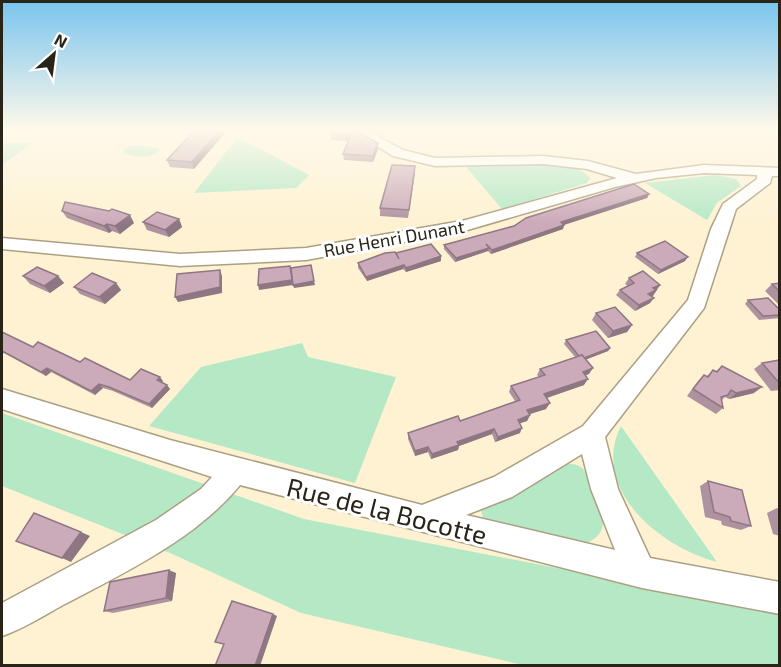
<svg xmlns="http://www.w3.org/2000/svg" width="781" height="667" viewBox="0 0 781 667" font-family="'Exo 2',sans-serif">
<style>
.green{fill:#b5e9c6}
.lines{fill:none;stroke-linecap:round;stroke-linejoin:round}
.minor-casing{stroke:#aca083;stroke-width:3}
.minor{fill:#fff;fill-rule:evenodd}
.wall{fill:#af92a0}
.shaded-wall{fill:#8e7782}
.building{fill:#cbaaba;stroke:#8e7782;stroke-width:1.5}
.labels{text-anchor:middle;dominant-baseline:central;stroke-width:6;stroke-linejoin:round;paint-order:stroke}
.far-street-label{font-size:18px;fill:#292418;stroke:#fff}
.near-street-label{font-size:26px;fill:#292418;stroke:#fff}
</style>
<rect width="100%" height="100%" fill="#fef2d3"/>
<g class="green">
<path d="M236,139L243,140L309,175L296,188L194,193Z"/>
<path d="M2,143H32L2,165Z"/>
<path d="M134,145L160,149C153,160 134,157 123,153L124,148Z"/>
<path d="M543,164C560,166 578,164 590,178L587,183L502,209L466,167Z"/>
<path d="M716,175L736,179L741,186L717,203L707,220L645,183Z"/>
<path d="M302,343L308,357L396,377L355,483L149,426L201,367Z"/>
<path d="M2,413L304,519L779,611V665H523L301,613L170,553L2,486Z"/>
<path d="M621,426L717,562C662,548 589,490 621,426Z"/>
<path d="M567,464C573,464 579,464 584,470C588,476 591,485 593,492C603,515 613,535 581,545L490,524L483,518L481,511L484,504L551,475Z"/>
</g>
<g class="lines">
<g class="minor-casing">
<path id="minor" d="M353,131H368L403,150L435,158L543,156L588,161L636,174L704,165L780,168V176H772L770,183L736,209L704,308L605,437L618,489L650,558L780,582V614L642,588L240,485C196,539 124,573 63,605C43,616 23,629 2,636V603L156,520L201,489L212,477L2,409V389L170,440L422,505L494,477L583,426L688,300L711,229L723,204L757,179V175L704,173L656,178L615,187L464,231L306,260L180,266L2,249V238L180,254L306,248L462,221L617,178L587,169L543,164L435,166L393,156ZM582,454L591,489L615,550L466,515L512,497Z"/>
</g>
<use href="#minor" class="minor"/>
</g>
<g class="wall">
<path d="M194,131V169L170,167L167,160Z"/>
<path d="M331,131H357L378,149L373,162L344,160L343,154L349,141L331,140Z"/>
<path d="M372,131H402V132L384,131L382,136Z"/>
<path d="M415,166L408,218L380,216V208Z"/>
<path d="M649,194L647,198L564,225L563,229L491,254L488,251L455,262L444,249V245Z"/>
<path d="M62,211H109L134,223L120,234L112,231L109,233L67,218Z"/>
<path d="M179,219L182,227L169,237L147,230L143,222Z"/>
<path d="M396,253L441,256V261L406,272L403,269L367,281L358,268V263Z"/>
<path d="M637,253L685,261L658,274L635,257Z"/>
<path d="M23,276H58L64,283L50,293L30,284Z"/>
<path d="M629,278L660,285L651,296L650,303L635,311L616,295L620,290L628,286L625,284Z"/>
<path d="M116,283L121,290L105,304L80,294L74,287Z"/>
<path d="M780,283V306L765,291L772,284Z"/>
<path d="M748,300L780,310V318L759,320L745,304Z"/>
<path d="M596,313L632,325L627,332L608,338L592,320Z"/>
<path d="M2,332L33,347L130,380L163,381L162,382L170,389L152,408L113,391L103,388L95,395L51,372L46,376L4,353L2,355Z"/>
<path d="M566,340L610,348L608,351L585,360L589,374L585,375L584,385L546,398V409L529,414L530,415L527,421L520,423V433L495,442L492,434L459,446L458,450L431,459L428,452L415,456L408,439V433L460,421L515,401L509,392L511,386L539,377L537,375L540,369L575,357L564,344Z"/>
<path d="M780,360V390L771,391L754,369L762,363Z"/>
<path d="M722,366L754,393L729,399L725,397L721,401L723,408L716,414L687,396L698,381L704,375L707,376L713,370L716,371Z"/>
<path d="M708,481L751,526L741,530L722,525L721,521L705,517L700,486Z"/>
<path d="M777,508L780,509V536L773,534L767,513Z"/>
<path d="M176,573L172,601L113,613L104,611Z"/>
</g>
<g class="shaded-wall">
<path d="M219,131H227L194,169L192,162Z"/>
<path d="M378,143V149L373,162V156Z"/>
<path d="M415,166V173L408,218L409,210Z"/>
<path d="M649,194L647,198L560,226L561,222Z"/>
<path d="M130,215L134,223L120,234L115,226Z"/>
<path d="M179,219L182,227L169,237L165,230Z"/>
<path d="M107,224L112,231L109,233L104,226Z"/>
<path d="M564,225L563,229L491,254L492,250Z"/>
<path d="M489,248L488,251L455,262L456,258Z"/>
<path d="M441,256V261L406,272V268Z"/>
<path d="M688,257L685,261L658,274L661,270Z"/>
<path d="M404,265L403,269L367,281L366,277Z"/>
<path d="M220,270L222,276V293L178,302L175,297Z"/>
<path d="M292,271L314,281L315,285L294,288L293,285L259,290L258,285Z"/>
<path d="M58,276L64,283L50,293L44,286Z"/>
<path d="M116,283L121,290L105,304L99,297Z"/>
<path d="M660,285L653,296L645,299L653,288Z"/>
<path d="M654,298L650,303L635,311L639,305Z"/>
<path d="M632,325L627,332L608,338L613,331Z"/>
<path d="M610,348L608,351L579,362L581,359Z"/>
<path d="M47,368L51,372L46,376L41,372Z"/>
<path d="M593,368L589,374L579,378L583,372Z"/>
<path d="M160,377L163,381L160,384L157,380Z"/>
<path d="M588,379L584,385L541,400L544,394Z"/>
<path d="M99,384L103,388L95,395L91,391Z"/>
<path d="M167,385L170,389L152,408L149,404Z"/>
<path d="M762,387L754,393L729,399L736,393Z"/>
<path d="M550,403L546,409L524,416L527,410Z"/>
<path d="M530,415L527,421L515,425L518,420Z"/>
<path d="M522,428L520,433L495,442L498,437Z"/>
<path d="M494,429L492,434L459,446L458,450L431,459L432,454L457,442Z"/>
<path d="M428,447V452L415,456V451Z"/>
<path d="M81,532L90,536L71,562L62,558Z"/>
<path d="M169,570L176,573L172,601L166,598Z"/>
<path d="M273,614L277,616L260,666H255Z"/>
</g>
<g class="building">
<path d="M194,131H219L192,162L167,160Z"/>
<path d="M331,131H357L378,143L373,156L343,154L351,135L331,134Z"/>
<path d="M392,165L415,166L409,210L380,208Z"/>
<path d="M634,184L649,194L561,222L564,225L492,250L486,244L489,248L456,258L444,245L514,226L526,218Z"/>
<path d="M65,202L109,211L112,209L130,215L115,226L107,224L104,226L62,211Z"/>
<path d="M157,212L179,219L165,230L143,222Z"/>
<path d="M665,241L688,257L661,270L637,253Z"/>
<path d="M431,244L441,256L406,268L404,265L366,277L358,263L385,253L395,252L399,259L396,253Z"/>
<path d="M311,265L314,281L293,285L291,268Z"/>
<path d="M290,266L292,280L258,285L259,269Z"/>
<path d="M37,267L58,276L44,286L23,276Z"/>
<path d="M220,270V287L175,297L177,274Z"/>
<path d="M643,271L660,285L653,288L656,290L648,294L654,298L639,305L620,290L634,283L629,278Z"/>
<path d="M92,273L116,283L99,297L74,287Z"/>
<path d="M780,283V292L772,284Z"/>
<path d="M768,298L780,310V315L763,316L748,300Z"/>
<path d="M615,307L632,325L613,331L596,313Z"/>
<path d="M596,331L610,348L584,358L582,355L579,356L566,340Z"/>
<path d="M2,332L33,347L38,342L80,362L85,358L130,380L141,369L160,377L157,380L167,385L149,404L109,387L99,384L91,391L47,368L41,372L2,351Z"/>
<path d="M582,355L593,368L583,372L588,379L544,394L550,403L527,410L530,415L518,420L522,428L498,437L494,429L457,442L459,445L432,454L428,447L415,451L408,433L458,416L460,421L520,400L511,386L545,375L540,369Z"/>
<path d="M780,360V384L762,363Z"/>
<path d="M722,366L762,387L736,393L731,390L728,395L721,397L723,408L693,389L704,375L708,377L713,370L717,372Z"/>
<path d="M708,481L742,490L751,526L731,521L730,517L714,512Z"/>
<path d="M34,513L81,532L62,558L16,541Z"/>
<path d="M169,570L166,598L104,611L110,582Z"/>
<path d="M232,601L273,614L255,666H215L224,644L215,642Z"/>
</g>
<linearGradient id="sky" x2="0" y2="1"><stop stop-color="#79c4ee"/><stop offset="0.58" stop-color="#fff9eb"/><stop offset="1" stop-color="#fff9eb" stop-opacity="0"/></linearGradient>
<rect width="781" height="224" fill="url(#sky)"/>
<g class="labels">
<g class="far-street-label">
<text transform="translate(394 238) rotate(-10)">Rue Henri Dunant</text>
</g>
<g class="near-street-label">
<text transform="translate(387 510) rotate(14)">Rue de la Bocotte</text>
</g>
</g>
<rect width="781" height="667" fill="none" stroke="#292418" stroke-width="6"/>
<g transform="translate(54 54) rotate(28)" stroke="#ffffff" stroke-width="4.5" paint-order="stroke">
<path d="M0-4.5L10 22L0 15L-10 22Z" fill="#292418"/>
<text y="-9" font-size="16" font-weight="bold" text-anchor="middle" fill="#292418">N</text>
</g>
</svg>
